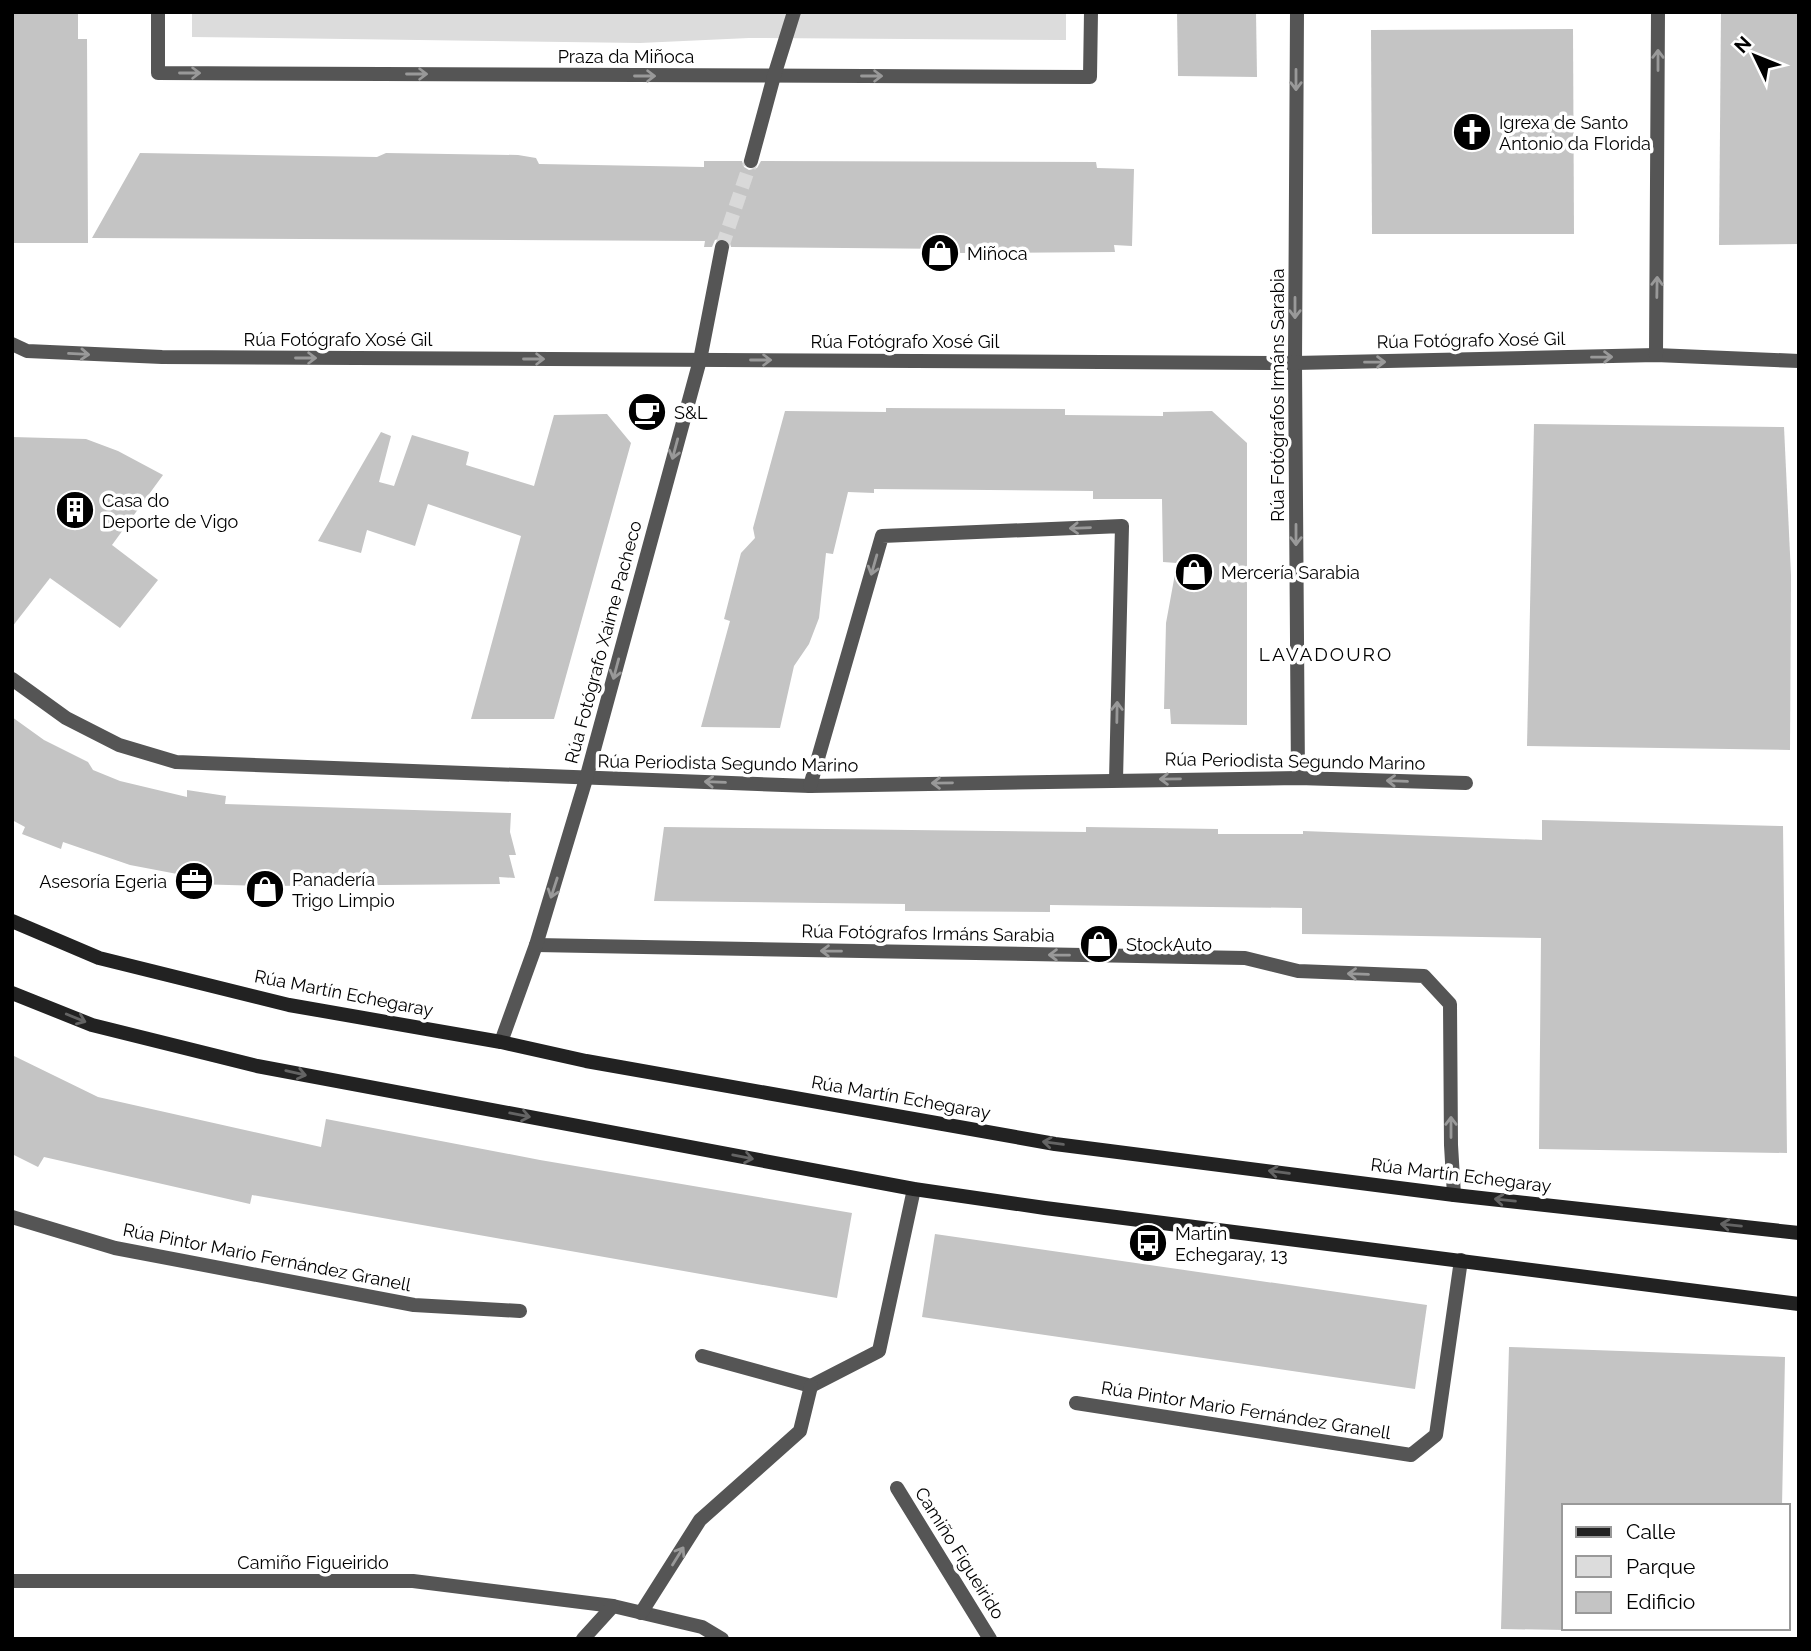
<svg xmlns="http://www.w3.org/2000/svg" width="1811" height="1651" viewBox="0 0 1811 1651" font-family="Raleway,sans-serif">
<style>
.green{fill:#dcdcdc}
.building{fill:#c4c4c4}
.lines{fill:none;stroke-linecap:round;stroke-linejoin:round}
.street-tunnel{stroke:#d9d9d9;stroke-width:14;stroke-dasharray:14 7;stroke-linecap:butt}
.street{stroke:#555;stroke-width:14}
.secondary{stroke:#222;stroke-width:14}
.oneway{stroke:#999}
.oneway2{stroke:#646464}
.labels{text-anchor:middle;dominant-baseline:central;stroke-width:7;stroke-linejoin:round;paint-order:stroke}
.street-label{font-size:18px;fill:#000;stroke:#fff}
.poi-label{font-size:18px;fill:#000;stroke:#fff;text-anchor:start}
.neighbourhood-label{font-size:19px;letter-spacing:2px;fill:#000;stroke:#fff}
</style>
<rect width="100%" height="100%" fill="#fff"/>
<path class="green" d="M192,12H1066V40L749,38L640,43L192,37Z"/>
<g class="building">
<path d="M12,12H78V39H87L88,243H12Z"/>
<path d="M1177,12H1256L1257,77L1178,76Z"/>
<path d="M1721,12H1799V244L1719,245Z"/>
<path d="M1573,29L1574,234H1372L1371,30Z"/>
<path d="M140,153L377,157L386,153L518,155L536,158L539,164L704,167V161H742L744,167L749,170L757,168L761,161L1096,162L1097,168L1134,169L1132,246L1114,245L1115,252L957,253L956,249L731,247L729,240L723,238L715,240L712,247H704L705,241L92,238Z"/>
<path d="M886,408L1065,409V415L1163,416V412L1212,411L1247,443V725L1171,724L1170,709H1164L1166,623L1177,563L1163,562L1162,499H1093V491L874,489V493L848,492L833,554L826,553L819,618L809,644L794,666L780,728L701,727L730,621L724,619L741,553L755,538L753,528L785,411L886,412Z"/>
<path d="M607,414L631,443L554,719H471L521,536L428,504L415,546L367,530L361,553L318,541L381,432L391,436L379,482L394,486L412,435L469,452L466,465L534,486L554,415Z"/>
<path d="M1534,424L1784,427L1791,575L1790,750L1527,746Z"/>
<path d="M12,437L86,439L118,451L163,475L112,545L158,580L120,628L50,578L12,627Z"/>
<path d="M12,717L44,740L88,762L93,770L120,781L187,797V790L226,796L225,804L511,813L510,832L516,855H509L515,878L499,877L500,884L264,886L192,884L193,877L130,865L63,842L61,849L22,834L25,827L12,820Z"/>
<path d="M1542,820L1783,826L1787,1153L1539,1149L1541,938L1302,934V908L1050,905V912L905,911V904L654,901L664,827L1086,832V827L1218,829V834H1303V831L1542,840Z"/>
<path d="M12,1055L98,1097L321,1147L326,1119L540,1160L852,1213L837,1298L252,1195L250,1204L44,1157L38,1167L12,1154Z"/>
<path d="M935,1234L1427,1305L1415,1389L922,1317Z"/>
<path d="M1509,1347L1785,1357L1782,1506H1564V1630L1501,1629Z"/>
</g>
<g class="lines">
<path class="street-tunnel" d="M722,247L751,161"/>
<g class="street">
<path d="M158,12V73L1090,77L1091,12"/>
<path d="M1297,12L1295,363L1298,778"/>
<path d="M751,161L774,76L794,12"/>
<path d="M12,344L27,351L162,357L1295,363L1656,355L1799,361"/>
<path d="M1656,355L1658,12"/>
<path d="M12,679L66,718L119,745L176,762L810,786L1298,778L1466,783"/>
<path d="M810,786L882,536L1122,526L1116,780"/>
<path d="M536,945L1245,958L1298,971L1424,976L1450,1004L1451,1145L1454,1195"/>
<path d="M501,1042L536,945L586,779L700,360L722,247"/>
<path d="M12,1217L115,1248L414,1305L520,1311"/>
<path d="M702,1356L811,1386L879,1351L914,1189"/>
<path d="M1076,1403L1411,1455L1436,1435L1461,1260"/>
<path d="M897,1488L990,1639"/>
<path d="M12,1581H413L613,1606L702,1627L722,1639"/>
<path d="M641,1613L700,1520L800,1431L811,1386"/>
<path d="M583,1639L613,1606"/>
</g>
<g class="secondary">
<path d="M12,921L99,958L289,1005L501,1042L586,1061L1055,1144L1454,1195L1799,1233"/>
<path d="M12,993L92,1025L257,1066L914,1189L1045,1208L1799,1304"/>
</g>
</g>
<defs><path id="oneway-shaft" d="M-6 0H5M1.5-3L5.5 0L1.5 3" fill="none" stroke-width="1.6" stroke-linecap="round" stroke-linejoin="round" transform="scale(1.75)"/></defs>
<g class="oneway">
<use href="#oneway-shaft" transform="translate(1658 60) rotate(-90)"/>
<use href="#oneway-shaft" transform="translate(190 73)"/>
<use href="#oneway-shaft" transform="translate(417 74)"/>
<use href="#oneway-shaft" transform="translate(645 76)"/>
<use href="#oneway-shaft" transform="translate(872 76)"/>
<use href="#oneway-shaft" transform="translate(1296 80) rotate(90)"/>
<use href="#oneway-shaft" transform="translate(1657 287) rotate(-89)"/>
<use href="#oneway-shaft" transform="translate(1295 308) rotate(90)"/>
<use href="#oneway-shaft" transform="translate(79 354) rotate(3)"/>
<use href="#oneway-shaft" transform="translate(1602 357) rotate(-1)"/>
<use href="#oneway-shaft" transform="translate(306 358)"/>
<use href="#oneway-shaft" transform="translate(534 359)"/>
<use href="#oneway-shaft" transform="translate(761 360)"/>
<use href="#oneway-shaft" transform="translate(1375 362) rotate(-1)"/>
<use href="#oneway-shaft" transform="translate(675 449) rotate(105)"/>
<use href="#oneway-shaft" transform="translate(1080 528) rotate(178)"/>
<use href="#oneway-shaft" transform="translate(1296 535) rotate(90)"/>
<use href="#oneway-shaft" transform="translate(874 565) rotate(106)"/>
<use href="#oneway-shaft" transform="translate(616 669) rotate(105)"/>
<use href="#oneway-shaft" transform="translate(1117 712) rotate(-89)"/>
<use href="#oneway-shaft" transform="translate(1170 779) rotate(179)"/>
<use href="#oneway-shaft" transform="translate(1397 781) rotate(-178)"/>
<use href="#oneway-shaft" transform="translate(715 782) rotate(-178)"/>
<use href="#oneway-shaft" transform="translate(942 783) rotate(179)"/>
<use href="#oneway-shaft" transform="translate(554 888) rotate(108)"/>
<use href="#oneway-shaft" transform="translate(831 951) rotate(-179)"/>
<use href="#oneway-shaft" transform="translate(1059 955) rotate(-179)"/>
<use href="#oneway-shaft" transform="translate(1358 974) rotate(-178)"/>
<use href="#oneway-shaft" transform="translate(1451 1127) rotate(-90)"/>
<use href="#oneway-shaft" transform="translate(678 1556) rotate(-58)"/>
</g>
<g class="oneway2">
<use href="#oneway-shaft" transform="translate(76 1018) rotate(22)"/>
<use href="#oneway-shaft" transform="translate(296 1073) rotate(13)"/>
<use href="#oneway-shaft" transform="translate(520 1115) rotate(11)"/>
<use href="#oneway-shaft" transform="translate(1053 1143) rotate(-172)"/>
<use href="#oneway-shaft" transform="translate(743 1157) rotate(11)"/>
<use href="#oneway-shaft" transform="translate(1279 1172) rotate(-173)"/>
<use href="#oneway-shaft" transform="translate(1505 1200) rotate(-174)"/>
<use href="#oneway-shaft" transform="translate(1731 1225) rotate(-174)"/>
</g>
<defs>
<g id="church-disc" transform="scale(2.0125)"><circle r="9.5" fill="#000" stroke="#fff"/><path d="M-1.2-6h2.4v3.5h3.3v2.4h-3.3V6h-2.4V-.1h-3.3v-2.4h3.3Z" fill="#fff"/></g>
<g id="shop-disc" transform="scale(2.0125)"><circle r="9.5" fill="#000" stroke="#fff"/><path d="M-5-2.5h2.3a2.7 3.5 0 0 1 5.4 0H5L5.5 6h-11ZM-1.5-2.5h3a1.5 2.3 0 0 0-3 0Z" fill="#fff"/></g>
<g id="cafe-disc" transform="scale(2.0125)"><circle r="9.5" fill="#000" stroke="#fff"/><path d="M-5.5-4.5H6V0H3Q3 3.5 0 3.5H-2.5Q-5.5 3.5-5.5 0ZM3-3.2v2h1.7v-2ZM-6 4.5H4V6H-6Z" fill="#fff"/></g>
<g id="building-disc" transform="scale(2.0125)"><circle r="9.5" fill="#000" stroke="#fff"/><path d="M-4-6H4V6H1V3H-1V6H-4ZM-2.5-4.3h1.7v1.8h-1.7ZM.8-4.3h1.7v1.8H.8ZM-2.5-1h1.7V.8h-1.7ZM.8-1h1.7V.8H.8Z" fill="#fff"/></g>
<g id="office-disc" transform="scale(2.0125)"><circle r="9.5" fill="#000" stroke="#fff"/><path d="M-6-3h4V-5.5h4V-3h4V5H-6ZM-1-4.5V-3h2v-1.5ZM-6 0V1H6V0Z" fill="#fff"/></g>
<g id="bus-disc" transform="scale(2.0125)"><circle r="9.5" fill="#000" stroke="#fff"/><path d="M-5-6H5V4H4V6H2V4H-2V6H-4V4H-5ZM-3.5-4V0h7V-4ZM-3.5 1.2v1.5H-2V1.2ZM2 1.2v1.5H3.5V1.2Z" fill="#fff"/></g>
</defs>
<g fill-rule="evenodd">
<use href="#church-disc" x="1472" y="132"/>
<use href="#shop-disc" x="940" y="253"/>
<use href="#cafe-disc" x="647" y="412"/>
<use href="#building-disc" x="75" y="510"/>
<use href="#shop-disc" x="1194" y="572"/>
<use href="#office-disc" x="194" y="881"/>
<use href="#shop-disc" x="265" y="889"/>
<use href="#shop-disc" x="1099" y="944"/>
<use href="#bus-disc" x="1148" y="1243"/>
</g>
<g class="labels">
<g class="street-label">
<text x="626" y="56">Praza da Miñoca</text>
<text x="338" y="339">Rúa Fotógrafo Xosé Gil</text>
<text transform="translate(1471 340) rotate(-1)">Rúa Fotógrafo Xosé Gil</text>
<text x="905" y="341">Rúa Fotógrafo Xosé Gil</text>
<text transform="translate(1277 395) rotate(-90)">Rúa Fotógrafos Irmáns Sarabia</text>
<text transform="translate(603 642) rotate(-75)">Rúa Fotógrafo Xaime Pacheco</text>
<text transform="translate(1295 761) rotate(1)">Rúa Periodista Segundo Marino</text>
<text transform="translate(728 763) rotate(1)">Rúa Periodista Segundo Marino</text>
<text transform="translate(928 933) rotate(1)">Rúa Fotógrafos Irmáns Sarabia</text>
<text transform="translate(344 993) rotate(11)">Rúa Martín Echegaray</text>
<text transform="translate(901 1097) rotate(10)">Rúa Martín Echegaray</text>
<text transform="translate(1461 1175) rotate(7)">Rúa Martín Echegaray</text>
<text transform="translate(267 1257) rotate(11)">Rúa Pintor Mario Fernández Granell</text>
<text transform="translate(1246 1410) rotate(9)">Rúa Pintor Mario Fernández Granell</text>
<text transform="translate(960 1553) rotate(58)">Camiño Figueirido</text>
<text x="313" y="1562">Camiño Figueirido</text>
</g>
<g class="poi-label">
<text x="1499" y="122">Igrexa de Santo<tspan x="1499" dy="21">Antonio da Florida</tspan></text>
<text x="967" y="253">Miñoca</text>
<text x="674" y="412">S&amp;L</text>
<text x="102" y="500">Casa do<tspan x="102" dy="21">Deporte de Vigo</tspan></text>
<text x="1221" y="572">Mercería Sarabia</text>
<text x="292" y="879">Panadería<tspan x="292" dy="21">Trigo Limpio</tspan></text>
<text x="167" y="881" text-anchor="end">Asesoría Egeria</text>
<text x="1126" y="944">StockAuto</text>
<text x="1175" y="1233">Martín<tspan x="1175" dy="21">Echegaray, 13</tspan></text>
</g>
<g class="neighbourhood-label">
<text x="1326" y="654">LAVADOURO</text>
</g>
</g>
<rect width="1811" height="1651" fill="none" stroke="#000000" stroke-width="28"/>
<rect x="1562" y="1504" width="228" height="126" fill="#ffffff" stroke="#999999" stroke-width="2"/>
<rect x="1576" y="1527" width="35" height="10" fill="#222222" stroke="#999999" stroke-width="2"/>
<text x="1626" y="1539" font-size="21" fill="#000000">Calle</text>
<rect x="1576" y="1556" width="35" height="21" fill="#dcdcdc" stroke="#999999" stroke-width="2"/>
<text x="1626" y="1574" font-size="21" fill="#000000">Parque</text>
<rect x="1576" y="1592" width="35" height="21" fill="#c4c4c4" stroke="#999999" stroke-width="2"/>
<text x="1626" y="1609" font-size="21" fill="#000000">Edificio</text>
<g transform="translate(1755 56) rotate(313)" stroke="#ffffff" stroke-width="5" paint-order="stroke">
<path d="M0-5L12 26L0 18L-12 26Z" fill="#000000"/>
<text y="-10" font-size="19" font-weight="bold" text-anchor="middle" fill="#000000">N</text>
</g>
</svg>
